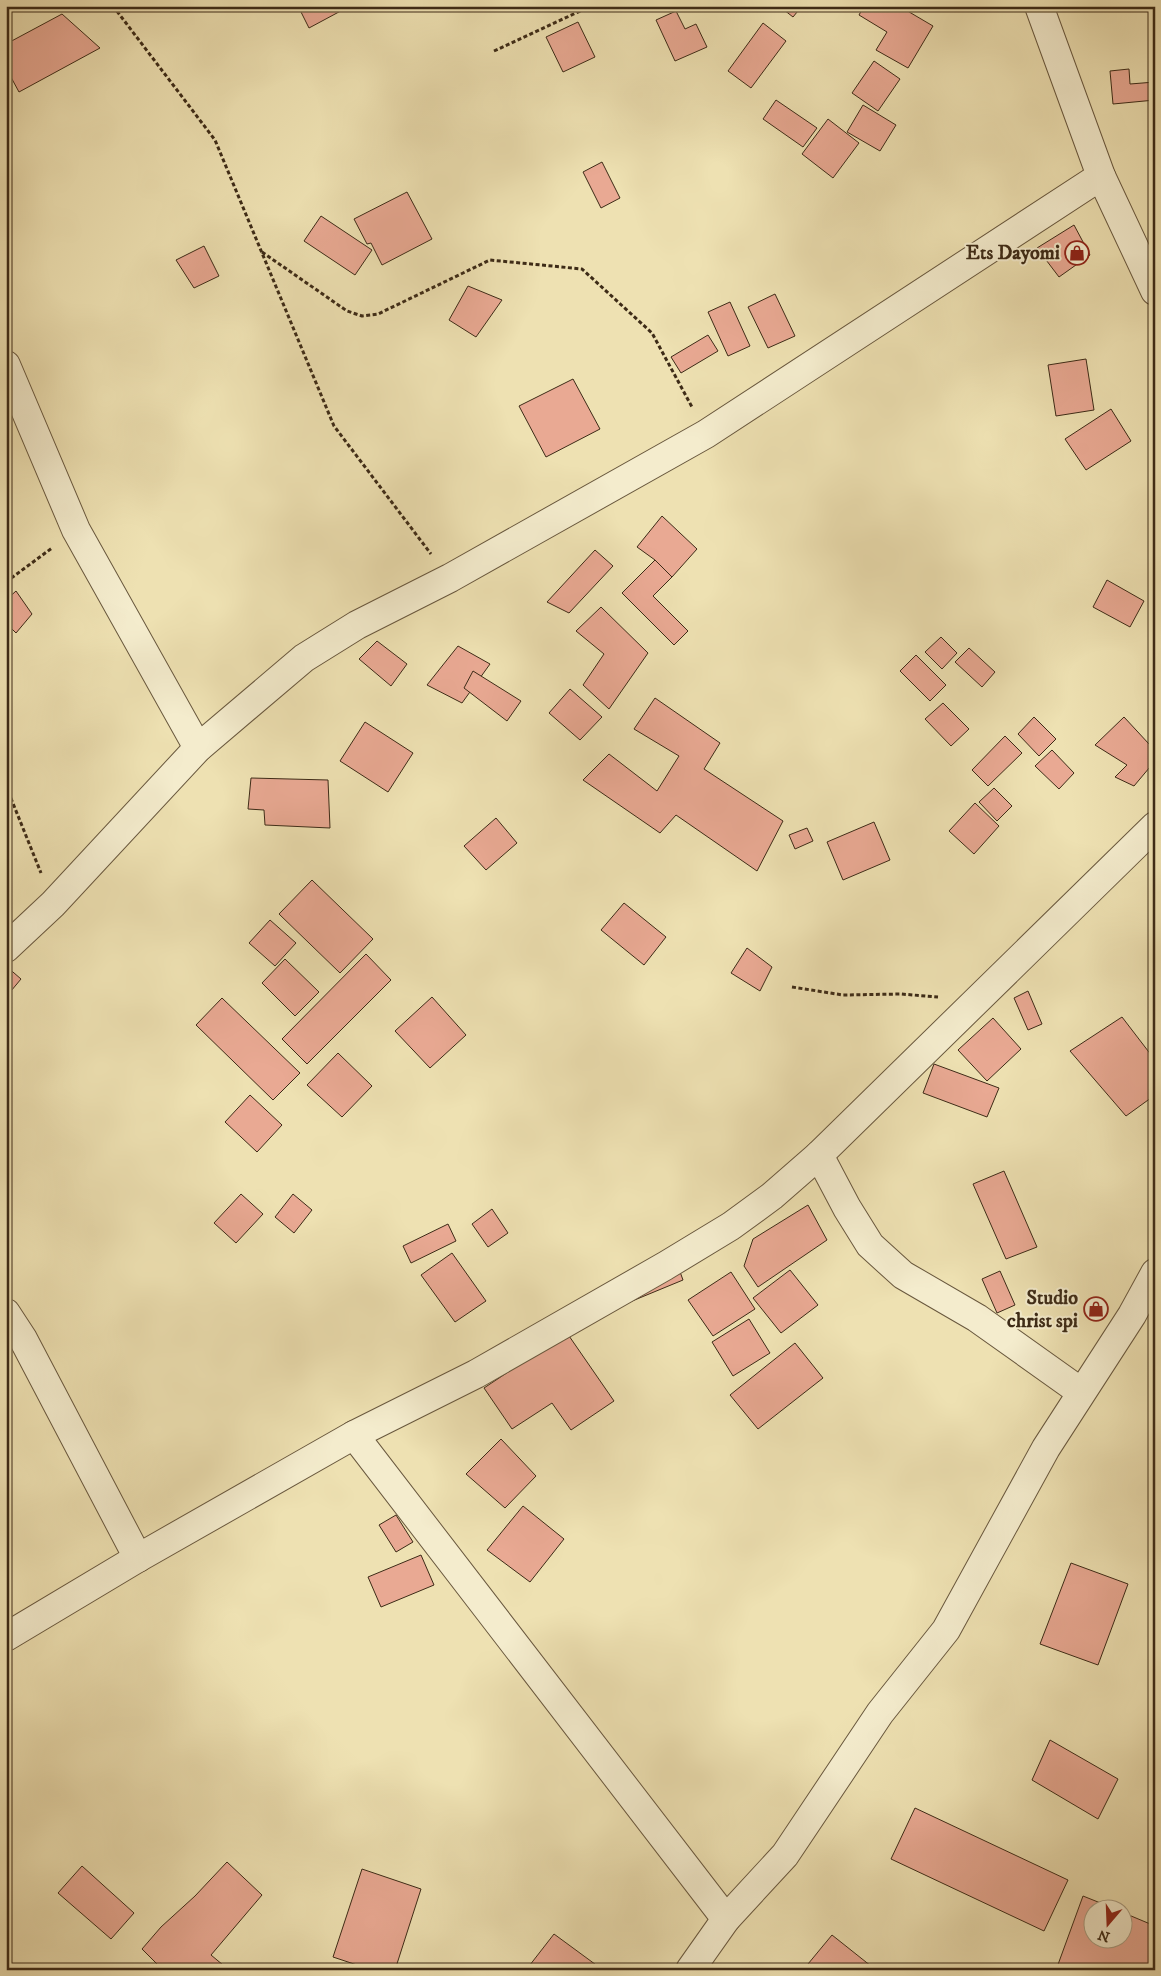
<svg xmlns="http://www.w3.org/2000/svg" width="1161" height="1976" viewBox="0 0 1161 1976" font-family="'IM FELL DW Pica',serif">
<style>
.building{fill:#e9a993;stroke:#3d2b17}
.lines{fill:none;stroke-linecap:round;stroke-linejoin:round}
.minor-casing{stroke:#69583e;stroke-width:30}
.path{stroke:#3d2b17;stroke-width:3;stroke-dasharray:4 2.5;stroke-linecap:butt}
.minor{stroke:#f4eccd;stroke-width:28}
.labels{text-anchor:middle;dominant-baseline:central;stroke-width:4;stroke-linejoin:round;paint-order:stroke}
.poi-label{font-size:20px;font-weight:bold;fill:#3d2b17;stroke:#f4eccd;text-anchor:end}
</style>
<rect width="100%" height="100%" fill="#eee1b2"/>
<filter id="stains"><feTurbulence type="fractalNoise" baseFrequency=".004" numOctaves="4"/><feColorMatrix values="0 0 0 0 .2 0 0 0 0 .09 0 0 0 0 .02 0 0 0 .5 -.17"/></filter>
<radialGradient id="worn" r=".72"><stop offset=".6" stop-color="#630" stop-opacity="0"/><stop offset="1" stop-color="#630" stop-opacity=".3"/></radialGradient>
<g class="building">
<path d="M298,6H350L309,28Z"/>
<path d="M779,6H802L793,17Z"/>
<path d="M864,6H899L933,26L908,68L876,50L887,32L859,15Z"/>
<path d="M676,11L685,29L696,24L707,47L675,61L656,20Z"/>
<path d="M62,14L100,48L19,92L6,68V44Z"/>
<path d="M578,22L595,57L563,72L546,37Z"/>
<path d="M763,23L786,41L751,88L728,71Z"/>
<path d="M874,61L900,79L878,111L852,93Z"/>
<path d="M1129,69L1130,84L1155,82V100L1113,104L1110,71Z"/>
<path d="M776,100L817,128L803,147L763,119Z"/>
<path d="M863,105L896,125L880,151L847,132Z"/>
<path d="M828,119L859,143L833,178L802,154Z"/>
<path d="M602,162L620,198L601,208L583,172Z"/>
<path d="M407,192L432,239L382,265L371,243L367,244L354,219Z"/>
<path d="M321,216L372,250L355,275L304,241Z"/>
<path d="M1074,225L1090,255L1059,277L1037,248Z"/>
<path d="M204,246L219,276L194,288L176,260Z"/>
<path d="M468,286L502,300L476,337L449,320Z"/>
<path d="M775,294L795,336L768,348L748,307Z"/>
<path d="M730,302L750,346L728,356L708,312Z"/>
<path d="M708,335L718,351L681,373L671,357Z"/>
<path d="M1086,359L1094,410L1056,416L1048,365Z"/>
<path d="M573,379L600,429L546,457L519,406Z"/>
<path d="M1111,409L1131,441L1086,470L1065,439Z"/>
<path d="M662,516L697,549L672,577L655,560L637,547Z"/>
<path d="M595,550L613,566L569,613L547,602Z"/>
<path d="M655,560L672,577L653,596L688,631L674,645L622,593Z"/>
<path d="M1107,580L1144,601L1130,627L1093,607Z"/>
<path d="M16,591L32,614L16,633L6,623V600Z"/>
<path d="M601,607L648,653L609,709L583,685L604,654L576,631Z"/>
<path d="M941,637L957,653L942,669L925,652Z"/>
<path d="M377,641L407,664L391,686L359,659Z"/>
<path d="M458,646L490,664L462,703L427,685Z"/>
<path d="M969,648L995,672L982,687L955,662Z"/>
<path d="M916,655L946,685L930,701L900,671Z"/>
<path d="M473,671L521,701L507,721L464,688Z"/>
<path d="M570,689L602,717L580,740L549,713Z"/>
<path d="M655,698L720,743L704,769L783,821L757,871L676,815L660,833L583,780L609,754L657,791L679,756L634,729Z"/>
<path d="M943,703L969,729L951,746L925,719Z"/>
<path d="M1034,717L1056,739L1039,756L1018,734Z"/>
<path d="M1124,717L1149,744L1155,741V761L1134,786L1115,777L1127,765L1095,745Z"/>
<path d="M365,722L413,753L388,792L340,761Z"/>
<path d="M1005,736L1022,753L988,786L972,770Z"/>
<path d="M1052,750L1074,773L1059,789L1035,766Z"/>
<path d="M251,778L328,780L330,828L265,825L264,810L248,809Z"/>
<path d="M994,788L1012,806L997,821L979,802Z"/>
<path d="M975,803L999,826L974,854L949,831Z"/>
<path d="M496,818L517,843L486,870L464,846Z"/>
<path d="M874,822L890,860L843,880L827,842Z"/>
<path d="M807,828L813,841L795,849L789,835Z"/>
<path d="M312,880L373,939L340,973L279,914Z"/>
<path d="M624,903L666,937L644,965L601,930Z"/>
<path d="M270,920L296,943L275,966L249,943Z"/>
<path d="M747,948L772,967L760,991L731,973Z"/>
<path d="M366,954L391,980L307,1064L282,1039Z"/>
<path d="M285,959L319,992L295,1016L262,983Z"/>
<path d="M6,966L21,979L6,997Z"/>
<path d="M1028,991L1042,1024L1028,1030L1014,998Z"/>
<path d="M432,997L466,1035L430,1068L395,1031Z"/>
<path d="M222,998L300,1073L273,1100L196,1025Z"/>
<path d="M1122,1017L1155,1060V1095L1126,1116L1070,1051Z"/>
<path d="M993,1018L1021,1049L987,1081L958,1050Z"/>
<path d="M338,1053L372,1086L342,1117L307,1085Z"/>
<path d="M934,1064L999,1088L987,1117L923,1093Z"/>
<path d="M250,1095L282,1125L257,1152L225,1122Z"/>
<path d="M1004,1171L1037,1247L1006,1259L973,1184Z"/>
<path d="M241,1194L263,1214L236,1243L214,1223Z"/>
<path d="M293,1194L312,1210L294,1233L275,1217Z"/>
<path d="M808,1205L827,1240L758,1287L744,1266L753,1239Z"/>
<path d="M492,1209L508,1233L488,1247L472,1224Z"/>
<path d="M448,1224L456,1241L411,1263L403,1246Z"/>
<path d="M452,1253L486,1301L455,1322L421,1275Z"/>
<path d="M679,1269L683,1280L620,1306Z"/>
<path d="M790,1270L818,1305L781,1333L753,1298Z"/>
<path d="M1000,1271L1015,1305L997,1313L982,1279Z"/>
<path d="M731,1272L755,1309L713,1336L688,1300Z"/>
<path d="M749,1319L770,1353L733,1376L712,1342Z"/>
<path d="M567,1333L614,1401L571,1430L552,1403L512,1429L484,1388Z"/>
<path d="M795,1343L823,1378L758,1429L730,1395Z"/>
<path d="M501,1439L536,1476L505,1508L466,1474Z"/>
<path d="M523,1506L564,1539L530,1582L487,1550Z"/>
<path d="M396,1515L413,1542L396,1552L379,1525Z"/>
<path d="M421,1555L434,1585L381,1607L368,1577Z"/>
<path d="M1071,1563L1128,1584L1098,1665L1040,1644Z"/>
<path d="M1050,1740L1118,1779L1098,1819L1032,1780Z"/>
<path d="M915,1808L1068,1880L1044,1931L891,1859Z"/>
<path d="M227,1862L262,1895L211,1955L229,1970H163L142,1949L161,1927L195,1896Z"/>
<path d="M82,1866L134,1913L111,1939L58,1893Z"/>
<path d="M362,1869L421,1889L395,1970H372L333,1957Z"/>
<path d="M1083,1896L1113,1908H1094V1938H1124V1913L1155,1926V1970H1056Z"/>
<path d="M554,1934L603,1970H526Z"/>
<path d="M832,1935L876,1970H803Z"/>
</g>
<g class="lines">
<g class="minor-casing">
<g id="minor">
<path d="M1039,6L1101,176L1155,291"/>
<path d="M6,365L76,530L198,748"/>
<path d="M6,948L53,904L198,748L304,658L357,625L450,578L706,434L1101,176"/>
<path d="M819,1155L847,1208L870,1245L903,1275L977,1318L1081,1392"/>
<path d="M6,1313L23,1339L138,1558"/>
<path d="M354,1435L726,1919"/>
<path d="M6,1637L138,1558L354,1435L476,1374L665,1266L731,1226L772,1196L819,1155L1155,826"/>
<path d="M690,1970L726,1919L785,1855L880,1713L946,1630L1046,1448L1132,1315L1155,1273"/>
</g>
</g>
<g class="path">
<path d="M113,6L215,140L334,426L431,554"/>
<path d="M494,51L591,6"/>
<path d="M262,252L347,311L362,316L378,314L490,260L582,269L652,333L692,407"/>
<path d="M6,582L52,548"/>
<path d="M6,786L41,873"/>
<path d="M792,987L843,995L901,994L938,997"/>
</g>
<use href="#minor" class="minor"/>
</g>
<defs>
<g id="shop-ring" transform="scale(1.25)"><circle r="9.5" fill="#f4eccd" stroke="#8f2418" stroke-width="1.5"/><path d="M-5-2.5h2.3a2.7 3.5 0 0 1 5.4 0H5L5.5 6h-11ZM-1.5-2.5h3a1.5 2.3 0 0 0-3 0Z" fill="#8f2418"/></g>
</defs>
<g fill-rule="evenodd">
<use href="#shop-ring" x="1077" y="253"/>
<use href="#shop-ring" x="1096" y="1309"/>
</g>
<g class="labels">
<g class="poi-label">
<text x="1060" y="253">Ets Dayomi</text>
<text x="1078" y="1298">Studio<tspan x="1078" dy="23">christ spi</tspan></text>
</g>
</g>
<rect width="1161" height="1976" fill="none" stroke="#eee1b2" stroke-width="25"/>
<rect x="8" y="8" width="1146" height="1961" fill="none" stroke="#3d2b17" stroke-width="2.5"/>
<rect x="12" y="12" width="1136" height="1951" fill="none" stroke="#3d2b17"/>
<g transform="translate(1108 1924) rotate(199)"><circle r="24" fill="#f4eccd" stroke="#ab9f84"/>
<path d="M0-4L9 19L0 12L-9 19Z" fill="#8f2418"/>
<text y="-8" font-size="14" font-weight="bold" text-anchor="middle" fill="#3d2b17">N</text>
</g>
<rect width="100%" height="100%" filter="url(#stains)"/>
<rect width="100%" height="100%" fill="url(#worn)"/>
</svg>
